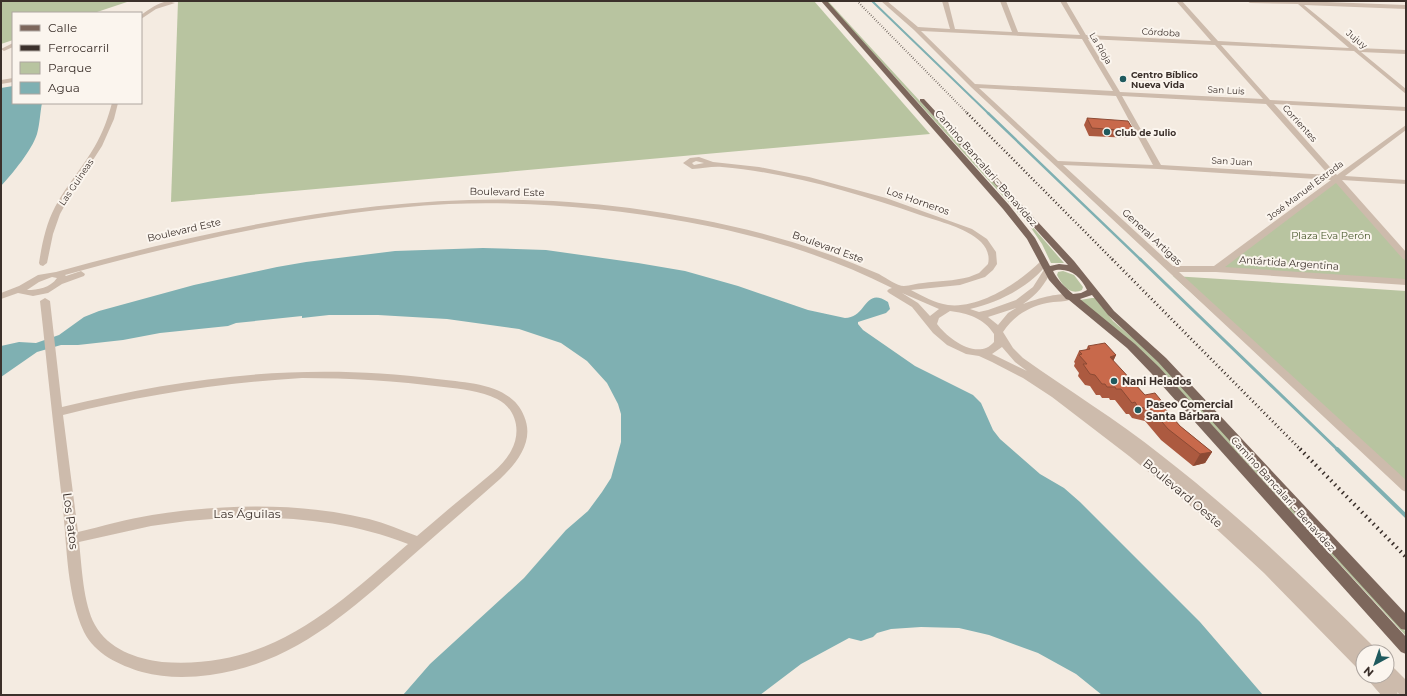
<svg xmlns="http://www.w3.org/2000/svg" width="1407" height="696" viewBox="0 0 1407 696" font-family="Montserrat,sans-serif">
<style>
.green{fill:#b8c4a0}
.water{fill:#7fb0b2}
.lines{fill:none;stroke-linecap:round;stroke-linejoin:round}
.stream-far3{stroke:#7fb0b2;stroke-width:2}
.stream-far2{stroke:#7fb0b2;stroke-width:2.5}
.stream-far1{stroke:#7fb0b2;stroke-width:3}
.stream{stroke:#7fb0b2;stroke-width:4}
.minor{fill:#cdbbac;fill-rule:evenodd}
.major{fill:#7d675c;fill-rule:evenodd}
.rail-far3{stroke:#3b302b;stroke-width:2;stroke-dasharray:0.5 2;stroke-linecap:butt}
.rail-far2{stroke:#3b302b;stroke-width:2.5;stroke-dasharray:1 2.5;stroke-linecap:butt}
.rail-far1{stroke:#3b302b;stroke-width:3;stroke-dasharray:1 3;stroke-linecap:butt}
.rail{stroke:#3b302b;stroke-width:4;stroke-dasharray:1.5 4;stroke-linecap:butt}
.wall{fill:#ac5a40}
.shaded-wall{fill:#8c4a34}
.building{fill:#c8694b;stroke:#8c4a34}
.poi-dot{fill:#1f5a5e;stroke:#fbf5ee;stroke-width:1.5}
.labels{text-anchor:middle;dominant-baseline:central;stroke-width:4;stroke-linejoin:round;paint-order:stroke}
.far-street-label{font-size:9px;fill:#3b302b;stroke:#fbf5ee}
.far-poi-label{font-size:9px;font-weight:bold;fill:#3b302b;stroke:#fbf5ee;text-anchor:start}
.street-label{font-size:10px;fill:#3b302b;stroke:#fbf5ee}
.park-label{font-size:10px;fill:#4a5a2e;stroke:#fbf5ee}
.poi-label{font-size:10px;font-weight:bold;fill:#3b302b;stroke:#fbf5ee;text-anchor:start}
.near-street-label{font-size:12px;fill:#3b302b;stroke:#fbf5ee}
</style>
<rect width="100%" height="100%" fill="#f4ebe1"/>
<g class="green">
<path d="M1,1H130L94,13H13V40L1,44Z"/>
<path d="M178,1H814L930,134L171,202Z"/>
<path d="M826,1H828L985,172L1064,263H1051L1042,244L1029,225Z"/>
<path d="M1337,178L1406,257V282L1216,269Z"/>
<path d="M1063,271L1074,275L1083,287L1082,290C1070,296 1062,285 1057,275L1058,272Z"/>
<path d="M1173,276L1406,291V488Z"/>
<path d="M1092,298H1095L1113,321L1141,345L1164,367L1406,632V636L1159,368L1080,300Z"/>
</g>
<g class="water">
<path d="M13,86V103H42C40,113 40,123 37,134C32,150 13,173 1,186V88Z"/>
<path d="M483,248L546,250L638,263L685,271L738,286L808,310L845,318C867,318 864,286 888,302L890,309L886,313L858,322V324L863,330L915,366L973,395L981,403L993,430L1000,439L1040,474L1064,488L1080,502L1200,622L1263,695H1102L1076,674L1038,653L989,635L959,628L921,627L891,629L877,633L873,637L861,641L849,638L801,664L760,695H403L430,664L524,578L566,530L588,511L602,492L611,478L621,442V414L618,404L607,383L587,361L561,343L519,329L447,319L378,315H329L302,318V316L236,323L228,326L160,333L123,340L78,345H61L37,352L1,377V346L19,342L36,343L59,335L84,317L99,311L194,285L277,267L306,262L395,251Z"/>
</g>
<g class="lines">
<path class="stream-far3" d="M872,1L989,114"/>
<path class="stream-far2" d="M988,113L1141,260"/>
<path class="stream-far1" d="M1140,259L1338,450"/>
<path class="stream" d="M1337,449L1406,516"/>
<g class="minor">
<path d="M168,1L175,3L156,9L141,19V15C150,9 157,3 168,1Z"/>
<path d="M881,1H887L918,27L950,29L942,1H948L955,29L1012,32L1000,1H1006L1018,32L1080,35L1060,1H1066L1086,35L1211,41L1176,1H1182L1218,41L1349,48L1298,4L1250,3L1247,1H1300L1406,5V9L1304,5L1357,48L1406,50V54L1361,52L1406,89V94L1354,51L1221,45L1270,100L1406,107V111L1274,104L1337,175L1406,125V130L1345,176L1406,180V184L1342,180L1406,252V260L1403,259L1336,183L1225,267L1406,279V285L1216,272H1179L1406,480V492L1402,490L971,87L914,30ZM921,31L1082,39L1113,91L975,84ZM1088,39L1215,45L1263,99L1120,92ZM979,88L1116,96L1153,165L1058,161ZM1122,96L1266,104L1329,175L1161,165ZM1063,165L1158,169L1331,180L1214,266H1173Z"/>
<path d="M13,43V47L4,51L1,49Z"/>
<path d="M13,78V82L1,84V80Z"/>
<path d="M112,103H118L114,119L102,146L71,194L60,214L53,234L47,263L43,266L40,265L39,263C42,244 46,224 55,207C66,186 83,167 95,146C103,132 108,118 112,103Z"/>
<path d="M699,157L713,162L759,167L809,177L886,198L972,229L987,239L996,252L997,264L993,270L985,277L960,285L911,290C922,296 935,303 948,305C980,309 1020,282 1041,261H1047L1048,263C1031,286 998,303 970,309L979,312L988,310L1016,300L1033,287L1045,268H1051L1052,270C1045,284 1037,295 1023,304C1033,300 1066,289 1074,297C1069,303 1054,301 1047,303C1028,307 1014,316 1003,332L1013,348L1023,358C1068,390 1117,420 1161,455C1237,514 1306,579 1374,647L1376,652H1363V671L1358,669L1264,573L1198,512L1129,456L1052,397L1023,378L992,362L979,356L966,354L947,345L933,333L912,307L889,293L887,291L889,289L892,288C827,255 758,235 687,222C609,208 529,201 449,204C319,211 191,240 65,275L66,276L81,271L85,274L84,276L62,284L48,293L33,296L18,293L1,299V293L19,286L38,275L56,272C245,220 434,182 630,208C695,217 760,230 822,252C841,258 860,266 879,274C886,278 897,286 904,286C910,286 917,283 923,283C938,281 954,281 969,277L979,273L988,264C990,256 987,248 981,242C965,227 940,222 920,215C856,193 790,173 722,167C712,166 702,169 692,169L683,163L690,158ZM696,161L704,163L694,165L692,163ZM52,277L57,278C50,288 38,290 27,290L39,282ZM902,293L939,309L930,316L918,303ZM1016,308L1008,313L998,325L988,317ZM950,311C967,313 984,318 994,334V342C978,361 948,339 937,324L939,318ZM1002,347L1015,362L1027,371L992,354Z"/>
<path d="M45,298L50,301L62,407C189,376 307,362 437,379C467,383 511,383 524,416C535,441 517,463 500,479C471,505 441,530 412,556C351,610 294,664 210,675C188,678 164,678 142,672C119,665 95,654 84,632C67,595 67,549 63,509C56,448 49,388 43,328L40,301ZM302,378C350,378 396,381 444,387C461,389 481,391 497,399C516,408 522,432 511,451C503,466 486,478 473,489C454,504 436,520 417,536C401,530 385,523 369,519C299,502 223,504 152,515C127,519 103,526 78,532L63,415C144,395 219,383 302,378ZM237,517C296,517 353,522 408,544C333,609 270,670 162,662C137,659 108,649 95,625C83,603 82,567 79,542L151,526L187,521Z"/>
<path d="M1387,664L1392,666L1406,680V695H1400L1397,692L1398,695H1381L1369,681L1367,676H1387Z"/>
</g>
<path class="major" d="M821,1H827L1009,205L1035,238L1050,266L1059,264L1068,265L920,101V99H924L1074,261L1114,311L1166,358L1406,614V630L1401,629L1158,362L1108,315L1092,295L1080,299L1135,344L1159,367L1406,637V654L1401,652L1151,373L1127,348L1069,300L1066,299L1049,280L1027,239L1003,209ZM1056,270C1071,268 1081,277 1087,290L1081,293L1073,294C1065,287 1058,281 1053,271Z"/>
<path class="rail-far3" d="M857,1L968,114"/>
<path class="rail-far2" d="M967,113L1113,260"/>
<path class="rail-far1" d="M1112,259L1301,450"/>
<path class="rail" d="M1300,449L1406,557"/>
</g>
<g class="wall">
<path d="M1087,118L1134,131L1131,138L1089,136L1084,125Z"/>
<path d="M1088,346L1116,355L1113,361L1145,395L1164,404L1163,406L1180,426L1212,452L1205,463L1193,466L1161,440L1145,421L1132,418L1129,414H1126L1115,400H1110L1109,398H1102L1100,395H1096L1090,386L1085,385L1078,376L1079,373L1074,366L1075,363L1074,362L1079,351L1086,350Z"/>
</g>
<g class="shaded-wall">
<path d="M1116,355L1111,366L1110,357Z"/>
<path d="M1212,452L1205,463L1193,466L1200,454Z"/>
</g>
<g class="building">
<path d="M1087,118L1128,121L1134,131L1092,128Z"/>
<path d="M1105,343L1116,355L1110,357L1145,395L1155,393L1164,404H1161L1180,426L1212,452L1200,454L1168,429L1151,409L1138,407L1135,402L1132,403L1121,389H1116L1115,387H1107L1105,384H1102L1095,375L1090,374L1083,364H1087L1079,355L1082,354L1079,351L1090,349L1088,346Z"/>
</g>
<g class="poi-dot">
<circle cx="1123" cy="79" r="4"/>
<circle cx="1107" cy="132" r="4"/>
<circle cx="1114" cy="381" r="4"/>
<circle cx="1138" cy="410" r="4"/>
</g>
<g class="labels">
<g class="far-street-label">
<text transform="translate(1161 32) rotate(3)">Córdoba</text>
<text transform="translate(1357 39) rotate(40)">Jujuy</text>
<text transform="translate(1101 48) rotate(59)">La Rioja</text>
<text transform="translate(1226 90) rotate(3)">San Luis</text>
<text transform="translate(1300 123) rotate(48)">Corrientes</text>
<text transform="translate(1232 161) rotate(3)">San Juan</text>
<text transform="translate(76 182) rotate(-56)">Las Guineas</text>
<text transform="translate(1305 190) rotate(-37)">José Manuel Estrada</text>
</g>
<g class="far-poi-label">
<text x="1131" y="74">Centro Bíblico<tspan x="1131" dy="10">Nueva Vida</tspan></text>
<text x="1115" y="132">Club de Julio</text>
</g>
<g class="street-label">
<text transform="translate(986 168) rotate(49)">Camino Bancalari - Benavídez</text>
<text transform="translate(507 192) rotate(1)">Boulevard Este</text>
<text transform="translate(918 201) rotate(19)">Los Horneros</text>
<text transform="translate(184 230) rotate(-13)">Boulevard Este</text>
<text transform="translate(1152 237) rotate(43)">General Artigas</text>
<text transform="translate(828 247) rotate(20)">Boulevard Este</text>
<text transform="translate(1289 263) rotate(4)">Antártida Argentina</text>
<text transform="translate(1283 494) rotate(48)">Camino Bancalari - Benavídez</text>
</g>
<g class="park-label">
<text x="1331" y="235">Plaza Eva Perón</text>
</g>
<g class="poi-label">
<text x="1122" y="381">Nani Helados</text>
<text x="1146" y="404">Paseo Comercial<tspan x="1146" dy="12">Santa Bárbara</tspan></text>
</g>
<g class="near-street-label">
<text transform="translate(1183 493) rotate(40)">Boulevard Oeste</text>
<text x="247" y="513">Las Águilas</text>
<text transform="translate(71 521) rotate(83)">Los Patos</text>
</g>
</g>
<rect width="1407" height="696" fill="none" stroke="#3b302b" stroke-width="4"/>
<rect x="12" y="12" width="130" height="92" fill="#fbf5ee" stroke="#aea6a0"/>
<rect x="20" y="25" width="20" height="6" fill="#7d675c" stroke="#aea6a0"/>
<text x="48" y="32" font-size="12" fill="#3b302b">Calle</text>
<rect x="20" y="45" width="20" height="6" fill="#3b302b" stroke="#aea6a0"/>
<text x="48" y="52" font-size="12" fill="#3b302b">Ferrocarril</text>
<rect x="20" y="62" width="20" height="12" fill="#b8c4a0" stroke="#aea6a0"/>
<text x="48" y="72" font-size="12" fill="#3b302b">Parque</text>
<rect x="20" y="82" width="20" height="12" fill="#7fb0b2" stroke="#aea6a0"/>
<text x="48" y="92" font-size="12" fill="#3b302b">Agua</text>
<g transform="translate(1375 664) rotate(220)"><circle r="19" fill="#fbf5ee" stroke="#aea6a0"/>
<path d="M0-3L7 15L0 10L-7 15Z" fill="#1f5a5e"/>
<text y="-6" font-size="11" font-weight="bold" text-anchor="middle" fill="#3b302b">N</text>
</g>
</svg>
